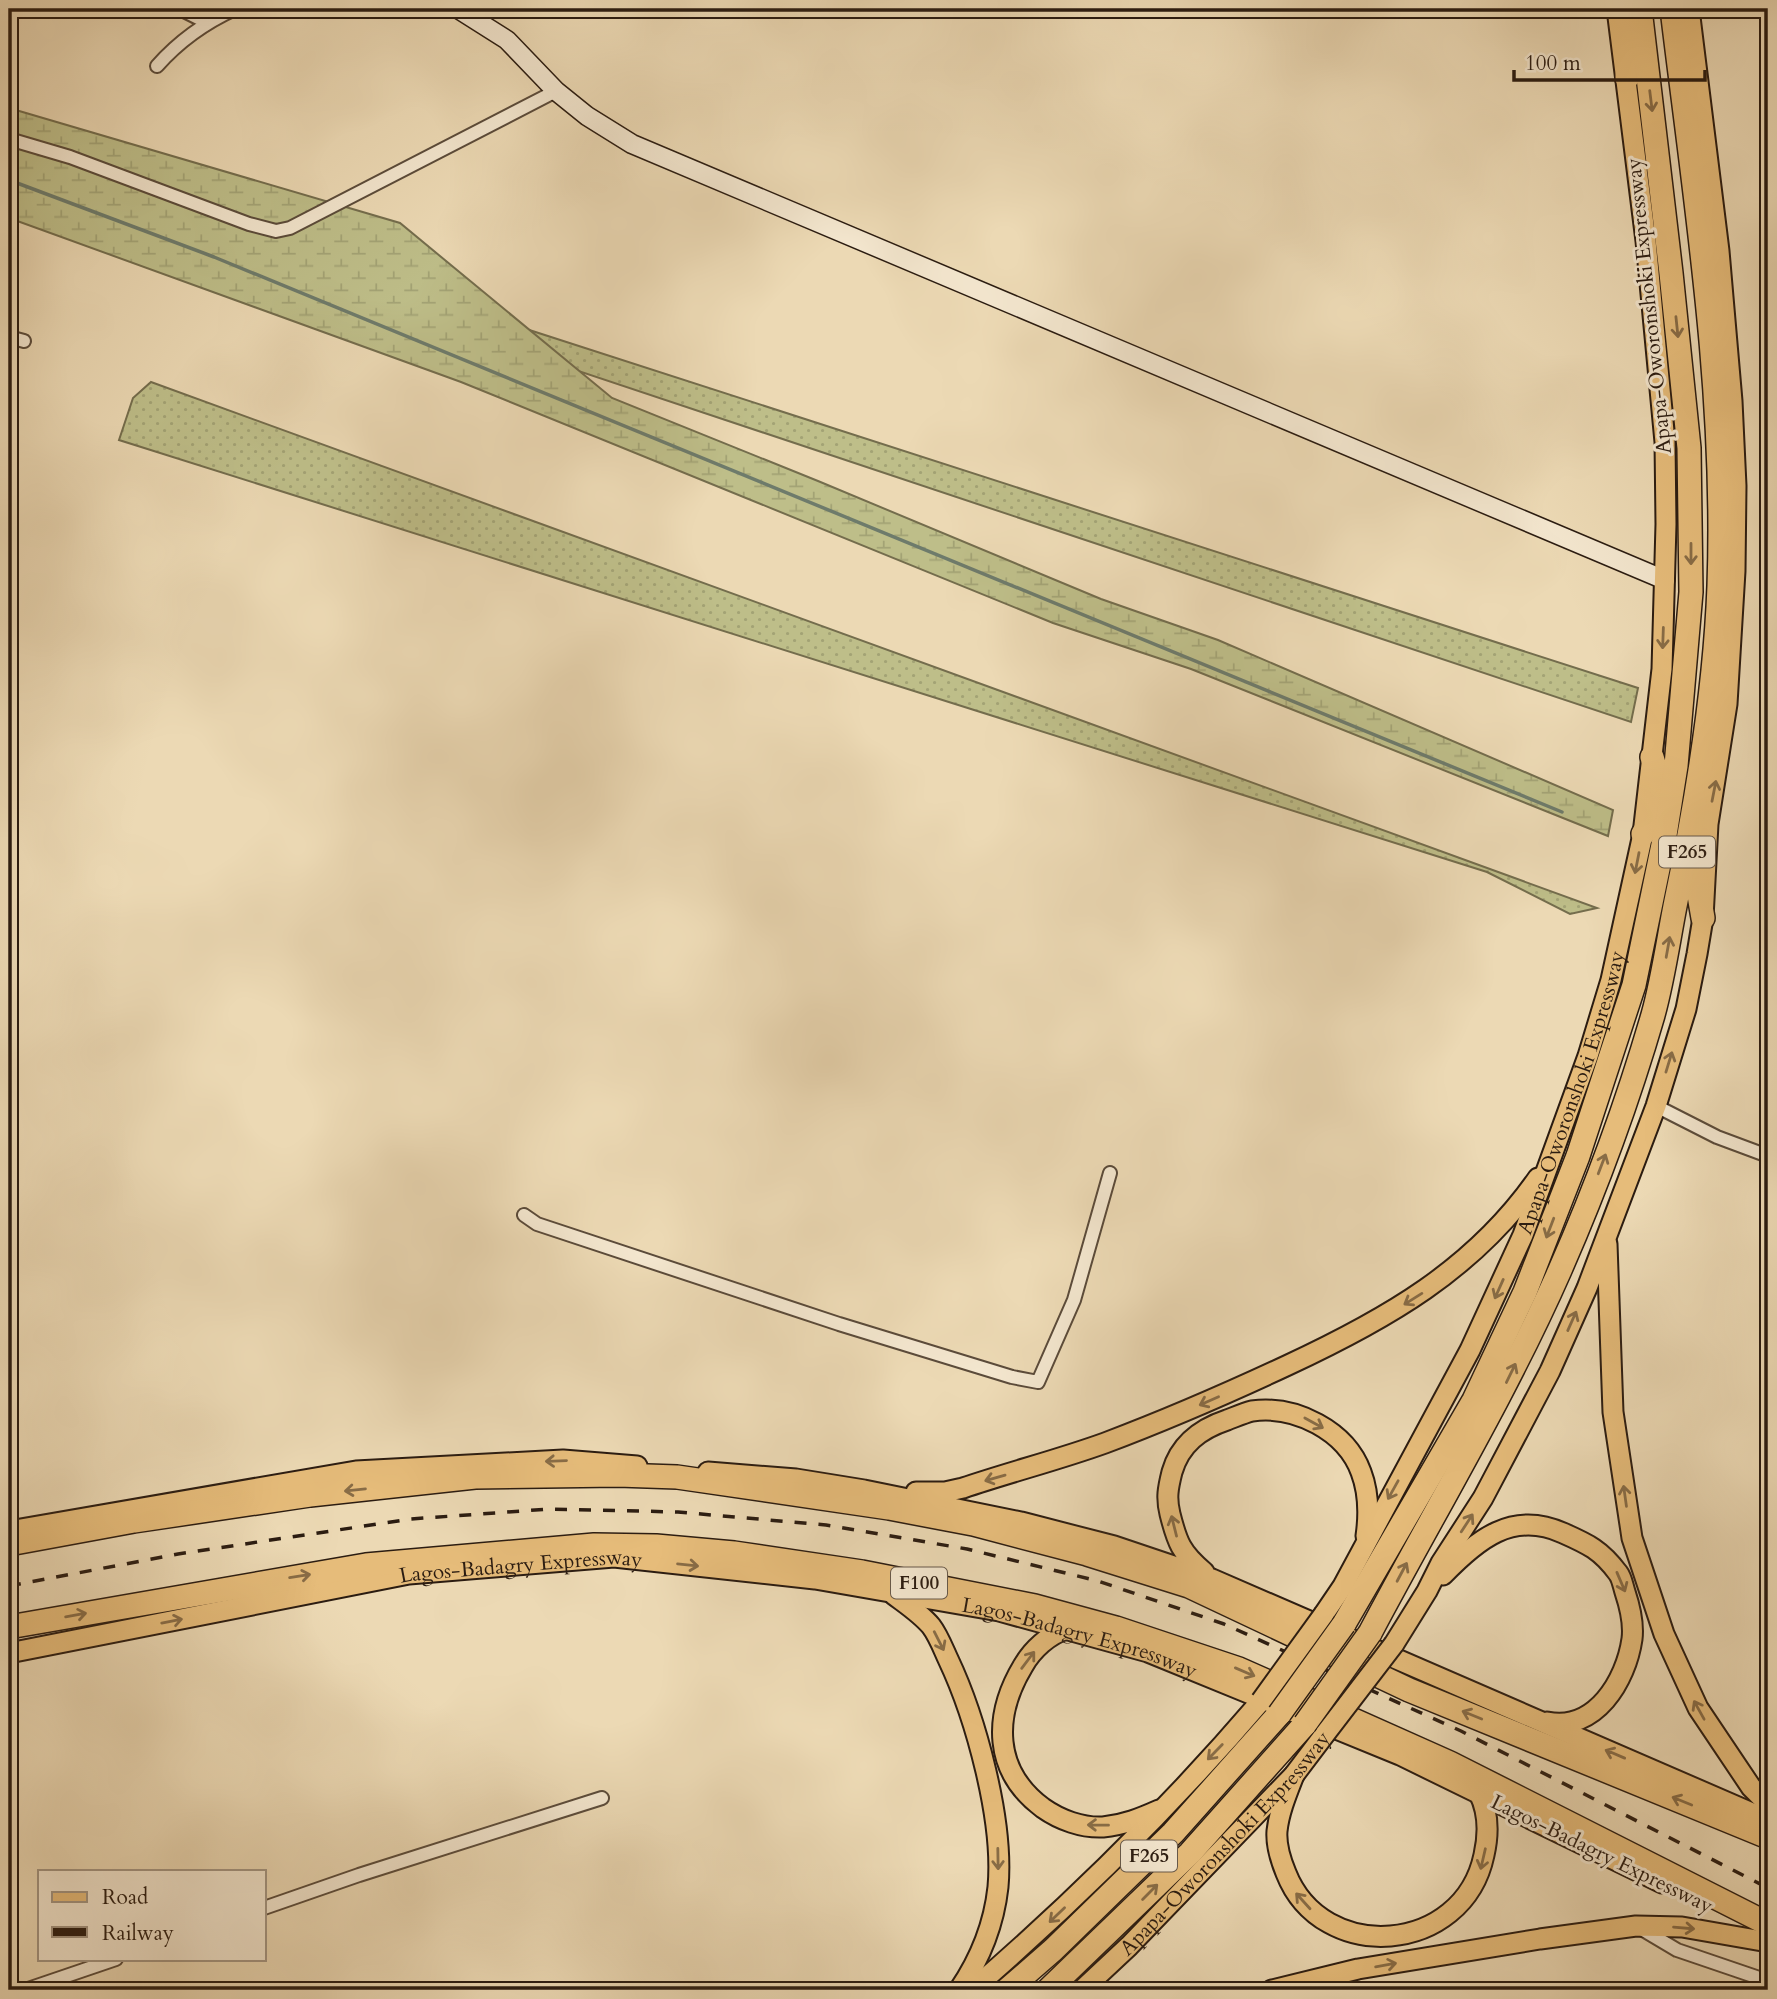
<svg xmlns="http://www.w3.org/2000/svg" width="1777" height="1999" viewBox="0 0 1777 1999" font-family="Cardo,serif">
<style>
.grass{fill:url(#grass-dots);stroke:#746d4d;stroke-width:2}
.wetland{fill:url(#wetland-marsh);stroke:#746d4d;stroke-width:2}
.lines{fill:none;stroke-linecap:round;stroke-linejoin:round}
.stream{stroke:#6e7b6b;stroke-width:3.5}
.street-casing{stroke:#5b4b3a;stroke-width:16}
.secondary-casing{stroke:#2b1c11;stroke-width:21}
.primary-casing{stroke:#2b1c11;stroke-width:23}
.highway-casing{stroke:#2b1c11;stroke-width:26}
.street{stroke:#f3e6ce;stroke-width:12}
.secondary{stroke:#f3e6ce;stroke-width:18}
.primary{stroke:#e6bc7a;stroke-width:19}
.highway{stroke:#e6bc7a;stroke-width:23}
.rail{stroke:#2b1c11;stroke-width:3.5;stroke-dasharray:12 12;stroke-linecap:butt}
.primary-bridge-casing{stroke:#2b1c11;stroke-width:23;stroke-linecap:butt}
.highway-bridge-casing{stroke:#2b1c11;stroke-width:26;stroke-linecap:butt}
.primary-bridge{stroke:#e6bc7a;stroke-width:19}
.highway-bridge{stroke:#e6bc7a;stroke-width:23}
.oneway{stroke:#886c46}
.labels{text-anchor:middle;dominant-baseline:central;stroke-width:6;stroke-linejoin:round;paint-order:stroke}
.shield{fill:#f3e6ce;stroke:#67594a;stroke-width:2}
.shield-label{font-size:19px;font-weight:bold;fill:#2b1c11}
.street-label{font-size:21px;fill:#2b1c11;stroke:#f3e6ce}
</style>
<defs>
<pattern id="grass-dots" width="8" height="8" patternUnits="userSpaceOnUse" patternTransform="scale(1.75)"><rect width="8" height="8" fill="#bebe89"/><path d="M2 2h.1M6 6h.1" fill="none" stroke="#a3a375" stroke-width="1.8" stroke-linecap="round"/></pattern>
<pattern id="wetland-marsh" width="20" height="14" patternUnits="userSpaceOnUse" patternTransform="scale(1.75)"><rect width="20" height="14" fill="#bebe89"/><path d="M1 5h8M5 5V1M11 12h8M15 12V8" fill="none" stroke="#a3a375"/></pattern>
</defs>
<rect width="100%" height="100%" fill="#ecd9b4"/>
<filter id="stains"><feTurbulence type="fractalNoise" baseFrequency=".00286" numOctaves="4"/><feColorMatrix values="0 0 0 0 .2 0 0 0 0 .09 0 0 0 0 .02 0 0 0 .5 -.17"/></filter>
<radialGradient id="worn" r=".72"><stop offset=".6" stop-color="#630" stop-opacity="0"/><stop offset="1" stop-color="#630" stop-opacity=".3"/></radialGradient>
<g class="grass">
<path d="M9,162L1638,688L1631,722L9,181Z"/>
<path d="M151,382L1597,908L1570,914L1487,872L119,440L133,398Z"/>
</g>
<g class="wetland">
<path d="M9,108L400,223L612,398L818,481L1101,599L1218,640L1613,810L1608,836L1191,669L1053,623L461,382L9,218Z"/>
<path d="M9,1353H17V1470L9,1479Z"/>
</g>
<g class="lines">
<path class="stream" d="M9,180L214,257L1562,812"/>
<g class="street-casing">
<g id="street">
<path d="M180,9L206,22"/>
<path d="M157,66C180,40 204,23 235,9"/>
<path d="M9,139L70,157L249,224L276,231L290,228L556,91"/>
<path d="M9,337L24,341"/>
<path d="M1656,1106L1717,1137L1768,1156"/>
<path d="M524,1215L537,1224L839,1324L1012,1377L1038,1382L1074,1300L1110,1173"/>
<path d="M264,1908L359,1875L602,1798"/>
<path d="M1640,1928L1677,1950L1768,1981"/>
<path d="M25,1990L116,1959"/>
</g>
</g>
<g class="secondary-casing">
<path id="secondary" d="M458,9L507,40L556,91L587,116L632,144L1665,580"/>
</g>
<g class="primary-casing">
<g id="primary">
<path d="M1607,1244L1613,1412L1632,1538L1664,1634L1698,1708L1751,1787L1768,1804"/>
<path d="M708,1472L796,1479L864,1490L1021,1522L1114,1546L1212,1579L1768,1820"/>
<path d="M916,1492H945L963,1488C1010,1472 1058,1460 1105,1443C1166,1420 1226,1394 1286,1366C1385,1320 1474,1270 1538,1178"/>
<path d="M9,1531L356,1471L563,1460L637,1466"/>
<path d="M1204,1572C1181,1553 1177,1542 1170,1514C1166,1498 1168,1488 1172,1472C1180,1444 1200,1429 1227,1420C1235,1417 1244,1413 1252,1411C1296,1405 1346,1431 1361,1472C1369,1493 1369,1515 1366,1536"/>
<path d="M1443,1575C1477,1540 1512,1510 1563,1533C1588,1544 1601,1550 1618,1573C1622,1578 1623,1586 1625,1592C1630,1607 1634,1623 1632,1639C1626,1681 1595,1732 1547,1722"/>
<path d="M894,1595C906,1604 921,1614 931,1626C938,1635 943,1648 948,1659C976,1718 1004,1821 998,1887C994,1924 980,1959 959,1990"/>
<path id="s1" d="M1324,1614L1343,1586L1470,1350L1523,1235L1588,1056L1611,980L1643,834L1662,669L1666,524L1665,442L1646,241L1617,9"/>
<path d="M1067,1629C1049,1634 1032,1650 1023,1666C993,1716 993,1771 1043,1808C1060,1820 1082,1828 1103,1827C1124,1825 1141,1818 1159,1810"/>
<path d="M1394,1644L1427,1591L1441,1563L1483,1498L1550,1371L1587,1288L1656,1106L1686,1009L1697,954L1703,918L1708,824L1727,704L1735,571L1736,486L1732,401L1719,251L1689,9"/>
<path id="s2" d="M9,1653L409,1574L614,1557L815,1579L999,1611L1148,1652L1400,1755L1662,1883"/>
<path d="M1294,1775C1287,1793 1279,1812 1277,1831C1276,1844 1281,1861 1286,1873C1322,1965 1463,1955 1484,1855C1489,1833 1489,1813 1479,1793"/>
<path d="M972,1990C1075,1901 1172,1805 1261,1701"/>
<path id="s3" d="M1082,1990L1129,1946L1294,1775L1325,1734"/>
<path d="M1272,1990L1358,1969L1540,1939L1636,1926L1682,1927L1768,1942"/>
</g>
</g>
<g class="highway-casing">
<g id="highway">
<path d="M1627,78L1632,19"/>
<path d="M1652,757L1666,804"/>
<path d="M1643,834L1667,796"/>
<path d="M1694,852L1696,878L1703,918"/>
<path d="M9,1544L134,1521L310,1495L475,1477L618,1475L677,1477L889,1508L973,1524L1087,1554L1189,1586L1409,1690L1768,1837"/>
<path d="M1344,1624L1474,1400L1525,1292L1578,1156L1634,985L1665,835L1676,766L1691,592L1689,448L1671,273L1640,9"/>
<path d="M9,1627L366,1565L594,1545L656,1546L734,1553L862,1572L1035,1606L1116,1628L1239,1669L1450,1763L1768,1924"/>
<path d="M1370,1633C1434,1512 1505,1395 1560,1270C1596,1188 1628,1101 1653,1015C1663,979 1668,942 1675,906C1697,801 1715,693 1719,586C1726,392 1695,200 1672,9"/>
<path d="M1007,1990L1053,1950L1173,1833L1280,1713"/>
<path d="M1048,1990L1190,1853L1305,1724"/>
</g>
</g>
<use href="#street" class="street"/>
<use href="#secondary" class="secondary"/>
<use href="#primary" class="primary"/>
<use href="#highway" class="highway"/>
<path class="rail" d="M9,1586L178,1554L411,1519L549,1509L678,1512L826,1525L967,1549L1098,1581L1224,1624L1461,1731L1768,1888"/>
<g class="primary-bridge-casing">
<g id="primary-bridge">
<path d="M1261,1701L1324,1614"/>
<path d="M1325,1734L1394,1644"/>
</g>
</g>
<g class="highway-bridge-casing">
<g id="highway-bridge">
<path d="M1280,1713L1344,1624"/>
<path d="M1305,1724L1370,1633"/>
</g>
</g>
<use href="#primary-bridge" class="primary-bridge"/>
<use href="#highway-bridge" class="highway-bridge"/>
</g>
<defs><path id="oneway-shaft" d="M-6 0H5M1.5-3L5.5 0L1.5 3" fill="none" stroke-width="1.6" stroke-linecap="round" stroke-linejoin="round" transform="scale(1.75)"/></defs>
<g class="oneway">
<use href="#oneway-shaft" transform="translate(1651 101) rotate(83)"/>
<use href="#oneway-shaft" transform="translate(1677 327) rotate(84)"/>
<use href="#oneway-shaft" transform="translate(1691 554) rotate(90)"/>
<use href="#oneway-shaft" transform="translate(1663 638) rotate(92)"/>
<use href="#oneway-shaft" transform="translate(1714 791) rotate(-79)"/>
<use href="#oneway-shaft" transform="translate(1637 863) rotate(101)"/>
<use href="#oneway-shaft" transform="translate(1668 947) rotate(-80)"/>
<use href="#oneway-shaft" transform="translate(1669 1062) rotate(-73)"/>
<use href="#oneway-shaft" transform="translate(1602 1164) rotate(-69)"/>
<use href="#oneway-shaft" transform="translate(1550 1228) rotate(111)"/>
<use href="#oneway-shaft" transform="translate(1499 1289) rotate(114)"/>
<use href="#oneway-shaft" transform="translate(1413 1299) rotate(148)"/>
<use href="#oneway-shaft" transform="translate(1572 1321) rotate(-66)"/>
<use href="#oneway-shaft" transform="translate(1511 1373) rotate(-64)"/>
<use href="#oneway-shaft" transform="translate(1209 1401) rotate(156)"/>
<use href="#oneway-shaft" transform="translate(1314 1423) rotate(29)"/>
<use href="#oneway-shaft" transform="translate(556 1461) rotate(178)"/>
<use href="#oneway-shaft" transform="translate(995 1478) rotate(164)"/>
<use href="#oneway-shaft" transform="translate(355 1490) rotate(174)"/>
<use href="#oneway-shaft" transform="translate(1393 1490) rotate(119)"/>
<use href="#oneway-shaft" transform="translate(1625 1496) rotate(-98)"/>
<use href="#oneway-shaft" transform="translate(1467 1523) rotate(-57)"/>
<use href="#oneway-shaft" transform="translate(1174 1526) rotate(-104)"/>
<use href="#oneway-shaft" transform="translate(688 1565) rotate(6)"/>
<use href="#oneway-shaft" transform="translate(1402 1572) rotate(-62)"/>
<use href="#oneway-shaft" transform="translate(300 1576) rotate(-9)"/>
<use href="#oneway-shaft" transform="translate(1621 1582) rotate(67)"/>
<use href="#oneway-shaft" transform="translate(76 1615) rotate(-10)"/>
<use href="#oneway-shaft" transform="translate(172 1621) rotate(-11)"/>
<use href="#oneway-shaft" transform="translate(939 1641) rotate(63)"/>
<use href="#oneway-shaft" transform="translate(1028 1660) rotate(-53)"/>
<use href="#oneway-shaft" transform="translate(1245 1672) rotate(23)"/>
<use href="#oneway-shaft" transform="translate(1699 1710) rotate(-119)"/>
<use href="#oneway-shaft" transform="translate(1472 1715) rotate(-158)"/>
<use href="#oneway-shaft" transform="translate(1215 1752) rotate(134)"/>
<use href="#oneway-shaft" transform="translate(1615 1754) rotate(-157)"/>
<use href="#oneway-shaft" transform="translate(1682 1801) rotate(-158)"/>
<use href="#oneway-shaft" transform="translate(1098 1825) rotate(-179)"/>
<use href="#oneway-shaft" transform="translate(998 1859) rotate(89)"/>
<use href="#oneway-shaft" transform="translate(1483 1859) rotate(103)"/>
<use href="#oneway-shaft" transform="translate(1150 1892) rotate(-45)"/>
<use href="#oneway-shaft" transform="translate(1303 1901) rotate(-132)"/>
<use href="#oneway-shaft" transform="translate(1057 1915) rotate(136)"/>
<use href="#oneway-shaft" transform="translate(1684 1928) rotate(5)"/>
<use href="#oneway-shaft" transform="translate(1386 1965) rotate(-10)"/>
</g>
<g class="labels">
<g class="shield">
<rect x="1659" y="836.5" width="56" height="31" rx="5"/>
<rect x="891" y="1567.5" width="56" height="31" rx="5"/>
<rect x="1121" y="1840.5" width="56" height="31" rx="5"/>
</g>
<g class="shield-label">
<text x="1687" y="852">F265</text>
<text x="919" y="1583">F100</text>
<text x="1149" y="1856">F265</text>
</g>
<g class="street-label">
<text transform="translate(1649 306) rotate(-96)">Apapa-Oworonshoki Expressway</text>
<text stroke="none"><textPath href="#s1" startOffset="579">Apapa-Oworonshoki Expressway</textPath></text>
<text stroke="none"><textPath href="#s2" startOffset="520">Lagos-Badagry Expressway</textPath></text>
<text stroke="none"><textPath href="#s2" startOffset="1087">Lagos-Badagry Expressway</textPath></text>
<text stroke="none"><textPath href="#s3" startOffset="205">Apapa-Oworonshoki Expressway</textPath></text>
<text transform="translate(1602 1854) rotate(26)">Lagos-Badagry Expressway</text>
</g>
</g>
<rect width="1777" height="1999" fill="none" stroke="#ecd9b4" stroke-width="35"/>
<rect x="10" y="10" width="1756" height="1978" fill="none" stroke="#2b1c11" stroke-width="3.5"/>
<rect x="18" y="18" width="1742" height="1964" fill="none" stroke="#2b1c11" stroke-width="2"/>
<rect x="38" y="1870" width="228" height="91" fill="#f3e6ce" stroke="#a39582" stroke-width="2"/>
<rect x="52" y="1892" width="35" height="10" fill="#e6bc7a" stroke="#a39582" stroke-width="2"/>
<text x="102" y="1904" font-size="21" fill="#2b1c11">Road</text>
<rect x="52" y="1927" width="35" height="10" fill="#2b1c11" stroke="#a39582" stroke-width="2"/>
<text x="102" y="1940" font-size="21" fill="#2b1c11">Railway</text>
<path d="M1514 70v10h191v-10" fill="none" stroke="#2b1c11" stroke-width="3.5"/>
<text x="1525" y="70" font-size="21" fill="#2b1c11" stroke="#f3e6ce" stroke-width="5" paint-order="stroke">100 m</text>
<rect width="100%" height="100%" filter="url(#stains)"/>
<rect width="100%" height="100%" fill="url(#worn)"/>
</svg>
